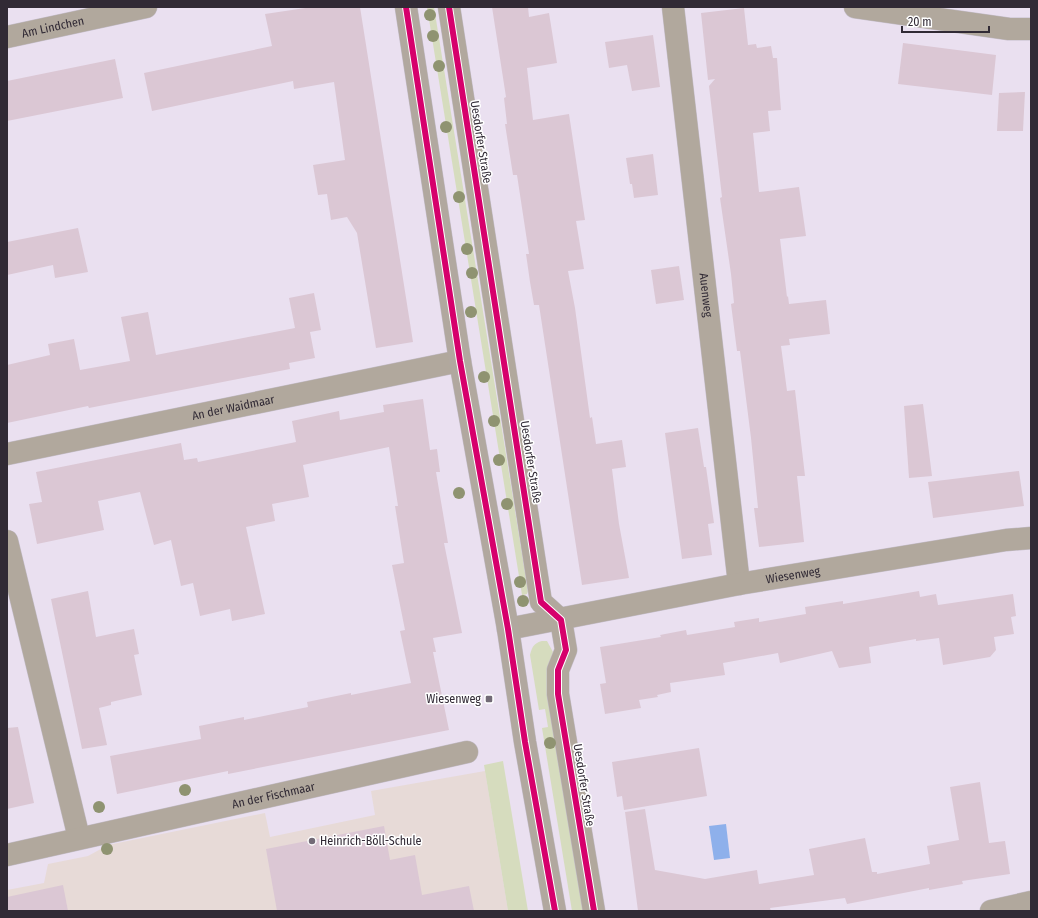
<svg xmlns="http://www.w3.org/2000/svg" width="1038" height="918" viewBox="0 0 1038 918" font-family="'Fira Sans Condensed',sans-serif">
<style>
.education{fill:#e7dad7}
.green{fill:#d6dcbe}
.water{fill:#8eb0eb}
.building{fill:#dbc7d4}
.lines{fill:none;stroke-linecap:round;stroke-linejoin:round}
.street-casing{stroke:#c4bdc9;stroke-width:23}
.secondary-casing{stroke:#c4bdc9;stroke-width:23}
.street{stroke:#b1a89d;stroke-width:22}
.secondary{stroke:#b1a89f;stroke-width:22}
.cycleway-casing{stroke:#fff;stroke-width:8}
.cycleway{stroke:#d6006c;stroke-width:6}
.tree{fill:#8f9371}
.poi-dot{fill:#726a76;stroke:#fff;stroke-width:1.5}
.labels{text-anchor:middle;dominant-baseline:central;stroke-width:3;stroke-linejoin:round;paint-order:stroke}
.street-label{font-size:12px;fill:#312a35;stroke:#fff}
.poi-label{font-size:12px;fill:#312a35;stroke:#fff;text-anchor:end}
</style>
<rect width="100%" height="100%" fill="#eae0f0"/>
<path class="education" d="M485,771L508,911H7V890L44,883L48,864L88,856L108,845L265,813L270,837L375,815L371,791Z"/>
<g class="green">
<path d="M427,7H434L528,591L527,594L523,595H522Z"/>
<path d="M542,641H547L553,652L552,657L587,911H572L542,728L548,727L545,709L539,710L530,655C532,647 534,643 542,641Z"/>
<path d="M503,761L528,911H508L484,765Z"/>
</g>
<path class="water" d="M726,824L730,858L714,860L709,826Z"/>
<g class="building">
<path d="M312,7H360L413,342L376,348L357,233L347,217L331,220L327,194L318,195L313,165L345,160L334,82L294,89L293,81L152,111L144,73L272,46L265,14Z"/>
<path d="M492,7H528L529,17L549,13L557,63L527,68L533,120L569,114L585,220L576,221L584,269L568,271L575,308L590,418L592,417L596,444L622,440L626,467L612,469L619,524L629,578L582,585L539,305H534L530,282L526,254H529L517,175H513L505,124H507L504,98L506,97Z"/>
<path d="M744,8L748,45L756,44L757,48L771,46L773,58H777L781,110L768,111L770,131L753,133L759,192L799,187L806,236L780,239L787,297L788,296L789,304L826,300L830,334L789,339L790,345L781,346L787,391L795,390L805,476H797L804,542L759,547L754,508H758L751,438L740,351H737L731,304L734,303L731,274L720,198L722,197L709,86L715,79L708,80L701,13Z"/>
<path d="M653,35L660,87L632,91L627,65L609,68L605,42Z"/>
<path d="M903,43L996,55L992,95L898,84Z"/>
<path d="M115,59L123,98L7,121V81Z"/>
<path d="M1025,92L1023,131H997L999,93Z"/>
<path d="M653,154L658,195L634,198L632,184H630L626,158Z"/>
<path d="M78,228L88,272L55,278L53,265L7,275V242Z"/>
<path d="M679,266L684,300L656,304L651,270Z"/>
<path d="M314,293L321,330L310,332L315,358L289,363L290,369L89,408L88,406L7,423V365L50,355L48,344L74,339L80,370L130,361L121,317L148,312L156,355L295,328L289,298Z"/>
<path d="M423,399L430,450L437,449L440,472H436L448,543H444L462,633L433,638L436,652H433L449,730L228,774V771L117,794L110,756L201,739L199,726L244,717V720L283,712L308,707L307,702L351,693V695L411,683L400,631L405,630L392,565L404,563L395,506H398L389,447L303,465L309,497L272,504L275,521L246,527L265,614L232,621L230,609L200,616L193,583L181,586L171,540L154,545L140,492L98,501L104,530L37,544L29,504L42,502L36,472L181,443L184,460L197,458L198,462L296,442L292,421L339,411L340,420L384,412L383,405Z"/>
<path d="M923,404L932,476L909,478L904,406Z"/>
<path d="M698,428L704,467H706L714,523L708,524L712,555L682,559L665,433Z"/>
<path d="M1019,471L1024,506L933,518L928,482Z"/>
<path d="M88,591L96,637L134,629L139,654L134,655L142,695L111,702V705L99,708L107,745L82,749L51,599Z"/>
<path d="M919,591L920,597L936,594L938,605L1013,594L1016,616L1011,617L1014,634L994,637L996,650L990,657L943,665L939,638L916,641V639L869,647L871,663L839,668L832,651L780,663L778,653L723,663L725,675L670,683L671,692L657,695L658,697L639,700L641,708L605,714L600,684L606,683L600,647L661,637L660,635L686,630L687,635L735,627L734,622L759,618V622L806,614L805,607L843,601V604Z"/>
<path d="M18,727L34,803L7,809V728Z"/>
<path d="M699,748L707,796L624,810L622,796L617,797L612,762Z"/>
<path d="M980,782L989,843L1005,841L1010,874L962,881L963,884L929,890V888L847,904L845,898L770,908L771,911H638L625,812L645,809L655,870L705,879L757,870L759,884L814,875L809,849L865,838L872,872H877V874L930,864L927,846L959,840L950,787Z"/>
<path d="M384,826L390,860L415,855L422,895L469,886L474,911H277L266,849Z"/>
<path d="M63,885L68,911H7V897Z"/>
</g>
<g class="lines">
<g class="street-casing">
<g id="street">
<path d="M449,7L541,602L561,620L566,650L558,670V694L594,911"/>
<path id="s1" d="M673,7L739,584"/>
<path d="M855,7L1009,29H1031"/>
<path id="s2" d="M7,37L146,7"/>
<path id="s3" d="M7,454L460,361"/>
<path d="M7,541L79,838"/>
<path id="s4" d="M508,629L739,584L1006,540L1031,538"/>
<path id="s5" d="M7,855L467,752"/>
<path d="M991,911L1031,902"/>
</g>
</g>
<g class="secondary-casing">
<path id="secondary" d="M406,7L460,361L508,629L525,742L555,911"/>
</g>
<use href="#street" class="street"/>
<use href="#secondary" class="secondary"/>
<g class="cycleway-casing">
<g id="cycleway">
<path d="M406,7L460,361L508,629L525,742L555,911"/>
<path d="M449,7L541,602L561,620L566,650L558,670V694L594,911"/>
</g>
</g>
<use href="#cycleway" class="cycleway"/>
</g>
<g class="tree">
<circle cx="430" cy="15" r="6"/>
<circle cx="433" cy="36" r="6"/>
<circle cx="439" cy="66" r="6"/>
<circle cx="446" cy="127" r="6"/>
<circle cx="459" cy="197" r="6"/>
<circle cx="467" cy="249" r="6"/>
<circle cx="472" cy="273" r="6"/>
<circle cx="471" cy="312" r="6"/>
<circle cx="484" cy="377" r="6"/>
<circle cx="494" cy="421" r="6"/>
<circle cx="499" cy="460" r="6"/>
<circle cx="459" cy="493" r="6"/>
<circle cx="507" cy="504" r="6"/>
<circle cx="520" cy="582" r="6"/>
<circle cx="523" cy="601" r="6"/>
<circle cx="550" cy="743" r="6"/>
<circle cx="185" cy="790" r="6"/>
<circle cx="99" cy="807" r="6"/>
<circle cx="107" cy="849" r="6"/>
</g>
<g class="poi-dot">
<rect x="485" y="695" width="8" height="8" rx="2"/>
<circle cx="312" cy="841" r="4"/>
</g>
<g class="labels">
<g class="street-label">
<text stroke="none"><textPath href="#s2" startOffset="47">Am Lindchen</textPath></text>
<text transform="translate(481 142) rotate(81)">Uesdorfer Straße</text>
<text stroke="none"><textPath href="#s1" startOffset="290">Auenweg</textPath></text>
<text stroke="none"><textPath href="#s3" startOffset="231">An der Waidmaar</textPath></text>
<text transform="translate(531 462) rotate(81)">Uesdorfer Straße</text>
<text stroke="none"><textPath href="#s4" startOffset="290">Wiesenweg</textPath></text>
<text transform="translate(584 785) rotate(81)">Uesdorfer Straße</text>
<text stroke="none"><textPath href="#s5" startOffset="273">An der Fischmaar</textPath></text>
</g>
<g class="poi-label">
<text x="481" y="699">Wiesenweg</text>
<text x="320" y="841" text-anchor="start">Heinrich-Böll-Schule</text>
</g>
</g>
<rect width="1038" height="918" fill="none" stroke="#312a35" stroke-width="16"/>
<path d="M902 26v6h87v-6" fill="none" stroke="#312a35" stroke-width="2"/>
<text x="908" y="26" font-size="12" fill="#312a35" stroke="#ffffff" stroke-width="3" paint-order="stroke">20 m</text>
</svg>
